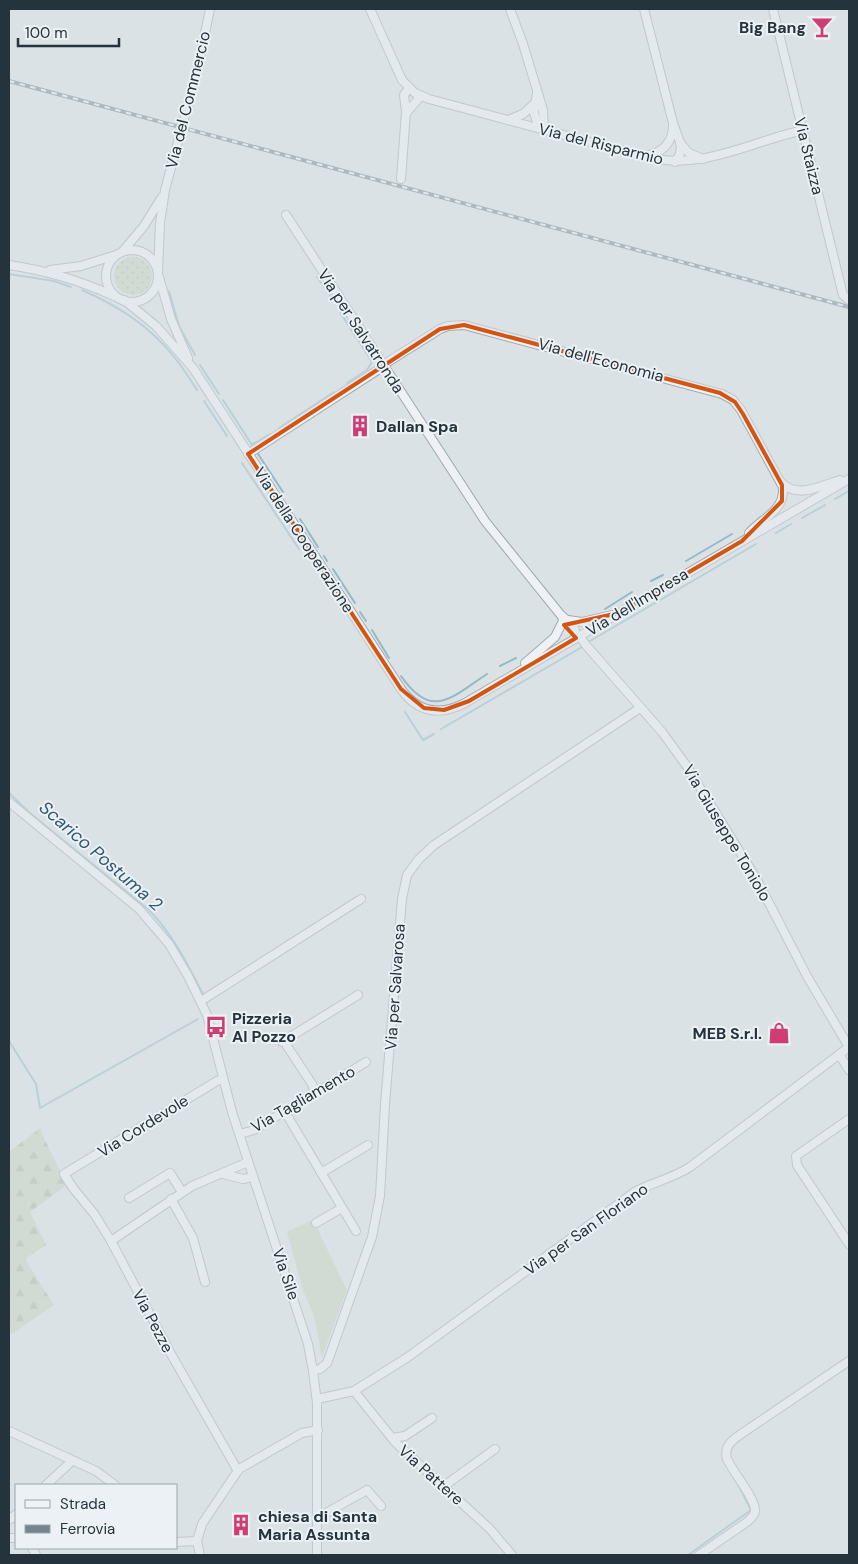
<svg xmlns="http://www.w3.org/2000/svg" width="858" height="1564" viewBox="0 0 858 1564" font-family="'DM Sans',sans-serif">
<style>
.grass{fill:url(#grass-dots)}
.forest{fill:url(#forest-firs)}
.park{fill:#c6d0bc}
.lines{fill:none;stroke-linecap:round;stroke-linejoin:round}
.stream{stroke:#95b9c7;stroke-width:2}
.minor-casing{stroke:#a1aab0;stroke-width:10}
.minor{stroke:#eef2f4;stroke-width:8}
.rail-casing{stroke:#758590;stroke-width:4}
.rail{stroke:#ebf1f4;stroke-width:2;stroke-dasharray:5.5;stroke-linecap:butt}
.marked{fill:none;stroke:#d45511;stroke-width:4;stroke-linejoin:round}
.labels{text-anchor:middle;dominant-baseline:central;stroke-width:4;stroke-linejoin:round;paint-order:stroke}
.poi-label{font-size:16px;font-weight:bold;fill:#25333c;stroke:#ebf1f4;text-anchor:start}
.street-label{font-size:16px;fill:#25333c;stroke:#ebf1f4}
.water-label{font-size:18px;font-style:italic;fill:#305b70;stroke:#ebf1f4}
</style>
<defs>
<pattern id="grass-dots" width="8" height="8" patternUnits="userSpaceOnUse" patternTransform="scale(1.25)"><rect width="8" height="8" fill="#c6d0bc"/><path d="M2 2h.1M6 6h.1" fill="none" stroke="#aab3a2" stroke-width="1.8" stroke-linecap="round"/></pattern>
<pattern id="forest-firs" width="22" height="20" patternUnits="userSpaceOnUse" patternTransform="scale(1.25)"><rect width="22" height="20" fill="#c6d0bc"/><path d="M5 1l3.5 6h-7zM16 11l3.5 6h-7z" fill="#aab3a2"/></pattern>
</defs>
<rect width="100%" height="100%" fill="#dbe2e6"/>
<circle class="grass" cx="133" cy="276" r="19"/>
<path class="forest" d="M40,1128L44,1138L67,1185L30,1212L46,1245L26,1258L28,1264L54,1305L12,1334L9,1330V1152Z"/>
<path class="park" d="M313,1220L347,1290L322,1357L314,1316L303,1290L287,1232Z"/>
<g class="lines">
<g class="stream">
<path d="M9,274L54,281L71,287"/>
<path d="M317,277L332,298"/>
<path d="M82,290C118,306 150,326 175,358C183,368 190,379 197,390"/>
<path d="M169,291L179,326L195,355"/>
<path d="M340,312L372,362L367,370L347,383"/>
<path d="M200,365L219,394"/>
<path d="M223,400L252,445"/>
<path d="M204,401L227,436"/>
<path d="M279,428L334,392"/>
<path d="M251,444L255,443L270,434"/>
<path d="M258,454L283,492"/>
<path d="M242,463L299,549"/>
<path d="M835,499L849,491"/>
<path d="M802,518L825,505"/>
<path d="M300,519L318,547"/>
<path d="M776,533L791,524"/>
<path d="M324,556L327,561"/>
<path d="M686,561L732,534"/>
<path d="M333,569L355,603"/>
<path d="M651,581L663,575"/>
<path d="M605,609L632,592"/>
<path d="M360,612L366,621"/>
<path d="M372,630L389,658"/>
<path d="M590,641L756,544"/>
<path d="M500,666L516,658"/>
<path d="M401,676C432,721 452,697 487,674"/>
<path d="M405,712L423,740L434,734"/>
<path d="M441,729L582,647"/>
<path d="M9,793L31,814L149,910C174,936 186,962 203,994"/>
<path d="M9,1041L36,1084L40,1108L198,1019"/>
<path d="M688,1555L751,1510L736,1480"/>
</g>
<g class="minor-casing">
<g id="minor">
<path d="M370,9L402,80L415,93L429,99L646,157C702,171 750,142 803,130"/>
<path d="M510,9L523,44L543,110L544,130"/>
<path d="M644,9L673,123L681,145L680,154L675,162"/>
<path d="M773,9L839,279L843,295L849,300"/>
<path d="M537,93L534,113L539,128"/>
<path d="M406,113L421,96"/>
<path d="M508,120L523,114L534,104"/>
<path d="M680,143L689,153L703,159"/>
<path d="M645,156C662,153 673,143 673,125"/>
<path d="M401,179L406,112L404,95L409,88"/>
<path d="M286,215L485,521L560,614C569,623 575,622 576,638"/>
<circle cx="132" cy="276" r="26"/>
<path d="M122,252L144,226L162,197"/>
<path d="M9,265C48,271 78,280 114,296"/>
<path d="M50,270L81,266L116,255"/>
<path d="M158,272L160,223L165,190L198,67L210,9"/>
<path d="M159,277L171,319L188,358"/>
<path d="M124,300L156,326L193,368L401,689C418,713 440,716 465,703L849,479"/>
<path d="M383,365L440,329L448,326L464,325L722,394L733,400L741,410L783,487C785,511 763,517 749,533"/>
<path d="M248,454L384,366"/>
<path d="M781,482C797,500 822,485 840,480"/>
<path d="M568,620L582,622L612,615"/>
<path d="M580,636L585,644L662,732L686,765L756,878L808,978L849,1047"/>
<path d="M525,663L555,637L563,621L562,616"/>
<path d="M9,802L139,909L169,944L188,976L207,1015L232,1112L308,1344L313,1371L317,1403V1555"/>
<path d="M201,1001L361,899"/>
<path d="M285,1040L287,1046L312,1084L315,1094"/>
<path d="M282,1042L358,995"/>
<path d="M840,1056L849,1070"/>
<path d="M223,1079L217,1081L64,1174L73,1188L95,1215L111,1241L171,1354L238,1471"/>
<path d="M285,1112L356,1231"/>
<path d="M849,1119L796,1156L797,1165L849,1244"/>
<path d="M240,1134L254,1130L366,1062"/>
<path d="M321,1173L368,1145"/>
<path d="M223,1174L243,1179L253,1177"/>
<path d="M129,1198L170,1173L182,1192"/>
<path d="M171,1199L193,1238L205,1282"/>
<path d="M316,1223L342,1208"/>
<path d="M111,1241L192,1186L248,1162"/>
<path d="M313,1371L320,1369L327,1363L330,1355L372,1237L380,1196L385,1104L402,899L407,875L419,859L434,845L640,708"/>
<path d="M354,1391L396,1443L490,1529L512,1555"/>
<path d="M317,1399L354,1391L408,1357L636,1191C654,1182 673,1178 690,1167L849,1047"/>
<path d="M9,1431L96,1471L115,1485"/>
<path d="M392,1438L405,1436L432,1418"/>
<path d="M46,1485L72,1461"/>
<path d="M444,1486L495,1449"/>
<path d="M9,1517L11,1519L16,1514"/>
<path d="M317,1518L367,1490L381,1506"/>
<path d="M9,1538H16"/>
<path d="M176,1542L197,1541"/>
<path d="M32,1548L36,1555"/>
<path d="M200,1555L197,1541L202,1524L239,1469L302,1433L318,1430"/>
<path d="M699,1555L747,1522C751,1518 756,1515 755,1509C754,1497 733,1472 727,1459C723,1445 734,1439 744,1432L849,1361"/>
</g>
</g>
<use href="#minor" class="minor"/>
<g class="rail-casing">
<path id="rail" d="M9,81L849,307"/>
</g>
<use href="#rail" class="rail"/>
</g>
<path d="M0 0H858V1564H0ZM464,325L720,393L735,402L743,414L782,485V501L742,541L619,613L564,625L576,638L469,701L444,710L424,708L401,689L248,454L440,329Z" fill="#dbe2e6" fill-opacity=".55" fill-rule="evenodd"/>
<path class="marked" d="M464,325L720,393L735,402L743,414L782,485V501L742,541L619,613L564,625L576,638L469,701L444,710L424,708L401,689L248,454L440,329Z"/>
<defs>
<g id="bar-bare" transform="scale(1.725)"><path d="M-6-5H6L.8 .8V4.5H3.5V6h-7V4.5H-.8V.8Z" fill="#ce3d74" stroke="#ebf1f4" stroke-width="2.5" paint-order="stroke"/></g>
<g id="building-bare" transform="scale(1.725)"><path d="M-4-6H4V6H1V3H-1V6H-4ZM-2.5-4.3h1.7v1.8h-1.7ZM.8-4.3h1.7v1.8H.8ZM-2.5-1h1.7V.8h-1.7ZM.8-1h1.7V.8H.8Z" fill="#ce3d74" stroke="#ebf1f4" stroke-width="2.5" paint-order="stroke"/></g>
<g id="bus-bare" transform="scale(1.725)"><path d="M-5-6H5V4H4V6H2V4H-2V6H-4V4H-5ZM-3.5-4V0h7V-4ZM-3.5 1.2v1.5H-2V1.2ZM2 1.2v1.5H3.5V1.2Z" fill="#ce3d74" stroke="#ebf1f4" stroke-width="2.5" paint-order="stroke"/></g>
<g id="shop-bare" transform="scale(1.725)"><path d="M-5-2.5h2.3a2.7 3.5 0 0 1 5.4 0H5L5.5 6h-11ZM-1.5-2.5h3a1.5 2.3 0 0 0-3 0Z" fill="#ce3d74" stroke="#ebf1f4" stroke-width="2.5" paint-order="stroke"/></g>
</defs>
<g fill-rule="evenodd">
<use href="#bar-bare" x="822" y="27"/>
<use href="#building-bare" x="360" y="426"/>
<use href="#bus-bare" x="216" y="1027"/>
<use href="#shop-bare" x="779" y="1033"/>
<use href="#building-bare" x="241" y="1525"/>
</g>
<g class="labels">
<g class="poi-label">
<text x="806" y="27" text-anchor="end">Big Bang</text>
<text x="376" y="426">Dallan Spa</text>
<text x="232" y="1018">Pizzeria<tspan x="232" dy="18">Al Pozzo</tspan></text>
<text x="762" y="1033" text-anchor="end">MEB S.r.l.</text>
<text x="258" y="1516">chiesa di Santa<tspan x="258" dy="18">Maria Assunta</tspan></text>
</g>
<g class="street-label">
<text transform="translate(188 100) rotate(-76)">Via del Commercio</text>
<text transform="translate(601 144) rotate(14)">Via del Risparmio</text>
<text transform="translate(809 156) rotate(76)">Via Staizza</text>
<text transform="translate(361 331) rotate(57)">Via per Salvatronda</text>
<text transform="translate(601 360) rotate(15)">Via dell'Economia</text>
<text transform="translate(304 540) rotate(57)">Via della Cooperazione</text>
<text transform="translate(637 602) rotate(-31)">Via dell'Impresa</text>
<text transform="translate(727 833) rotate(59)">Via Giuseppe Toniolo</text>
<text transform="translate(395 987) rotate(-86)">Via per Salvarosa</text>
<text transform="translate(303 1099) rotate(-30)">Via Tagliamento</text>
<text transform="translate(143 1126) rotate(-32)">Via Cordevole</text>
<text transform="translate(586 1229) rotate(-35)">Via per San Floriano</text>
<text transform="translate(286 1274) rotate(71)">Via Sile</text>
<text transform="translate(153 1321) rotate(62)">Via Pezze</text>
<text transform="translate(431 1475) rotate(42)">Via Pattere</text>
</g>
<g class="water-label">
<text transform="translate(101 856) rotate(41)">Scarico Postuma 2</text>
</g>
</g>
<rect width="858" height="1564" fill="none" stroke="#25333c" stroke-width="20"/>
<rect x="15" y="1484" width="162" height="65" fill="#ebf1f4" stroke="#9ca5aa"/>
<rect x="25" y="1500" width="25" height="8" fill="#eef2f4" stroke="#9ca5aa"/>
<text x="60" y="1509" font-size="15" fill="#25333c">Strada</text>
<rect x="25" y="1525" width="25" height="8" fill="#758590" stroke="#9ca5aa"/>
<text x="60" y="1534" font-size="15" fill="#25333c">Ferrovia</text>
<path d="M18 38v8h101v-8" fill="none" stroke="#25333c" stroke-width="2.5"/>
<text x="25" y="38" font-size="15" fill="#25333c" stroke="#ebf1f4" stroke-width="4" paint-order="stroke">100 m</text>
</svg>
